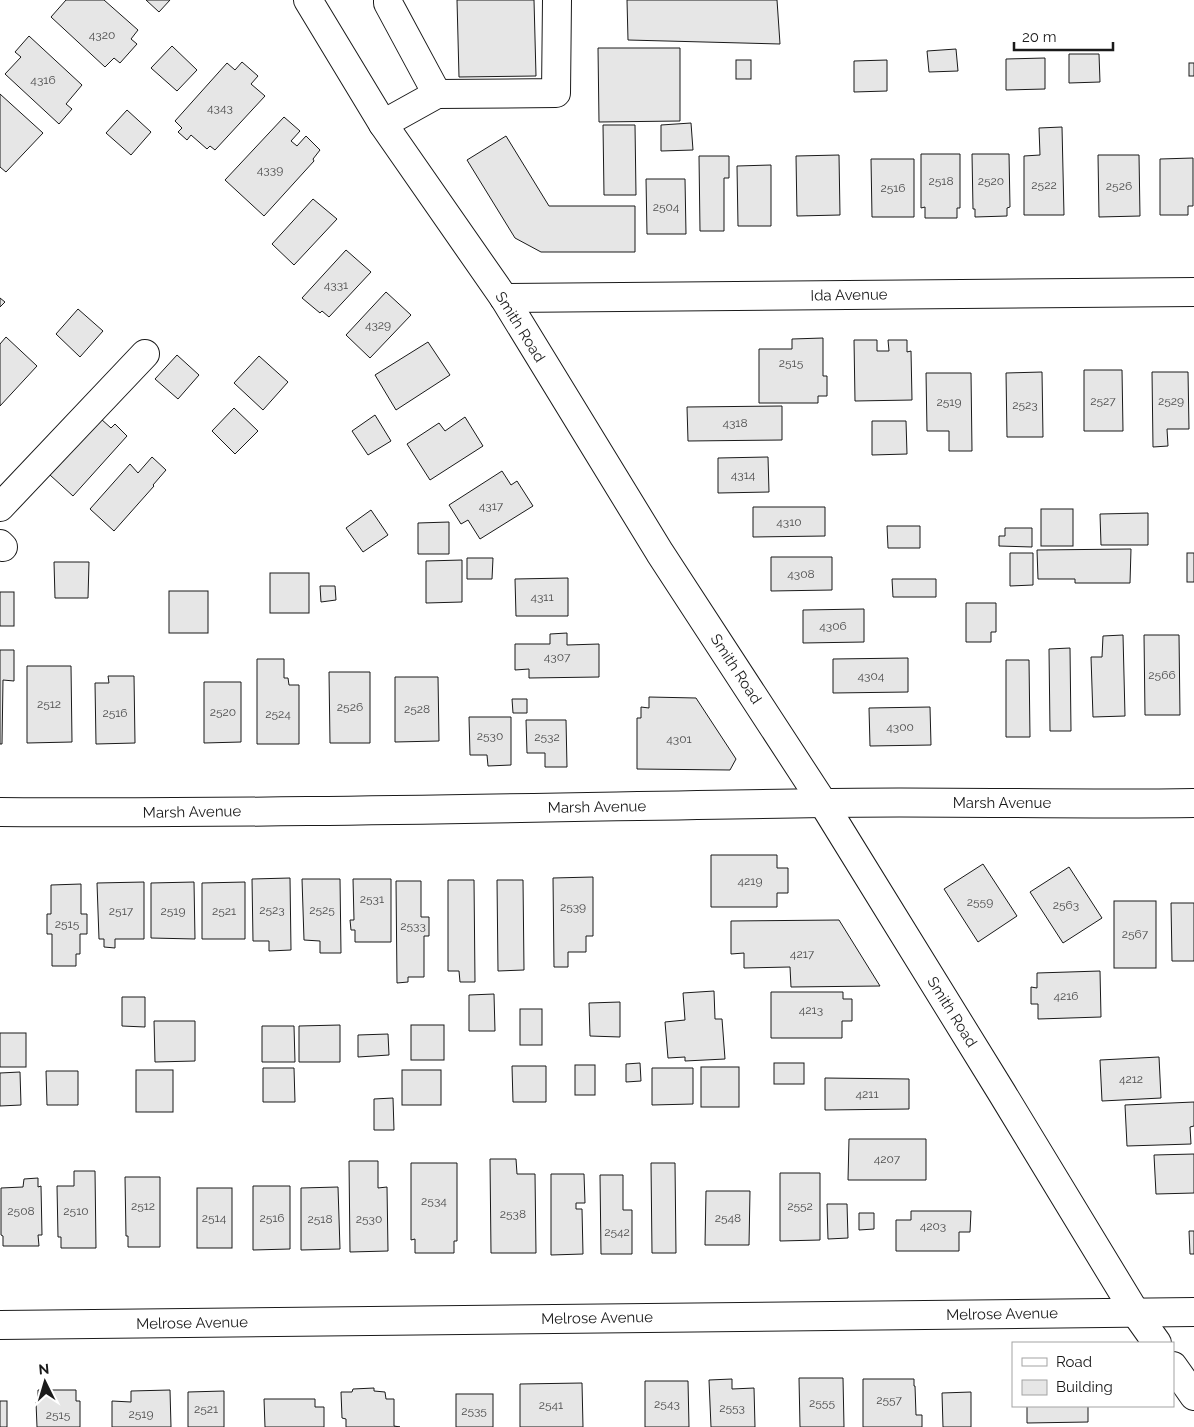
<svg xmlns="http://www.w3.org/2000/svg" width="1194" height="1427" viewBox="0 0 1194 1427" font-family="Raleway,sans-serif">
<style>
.building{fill:#e6e6e6;stroke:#1a1a1a}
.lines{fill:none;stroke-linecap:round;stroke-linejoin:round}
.minor-casing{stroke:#1a1a1a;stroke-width:30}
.major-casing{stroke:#1a1a1a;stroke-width:30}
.minor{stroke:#fff;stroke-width:28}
.major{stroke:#fff;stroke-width:28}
.labels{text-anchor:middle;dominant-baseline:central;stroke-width:4;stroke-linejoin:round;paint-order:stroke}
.number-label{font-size:12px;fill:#4d4d4d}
.street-label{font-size:15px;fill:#1a1a1a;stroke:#fff}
</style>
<rect width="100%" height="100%" fill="#fff"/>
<g class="building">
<path d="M66,0H104L138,30L131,39L137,44L120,63L114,58L105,67L51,17Z"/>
<path d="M146,0H170L159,12Z"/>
<path d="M457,0H534L536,76L459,77Z"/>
<path d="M627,0H777L780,44L628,40Z"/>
<path d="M29,36L82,85L66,104L72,109L59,124L5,74L21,57L15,52Z"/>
<path d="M172,46L197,70L177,91L151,68Z"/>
<path d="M598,48H680V121L599,122Z"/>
<path d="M956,49L958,71L929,72L927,51Z"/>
<path d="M1069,54H1099L1100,82L1069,83Z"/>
<path d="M1045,58V89L1006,90V59Z"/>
<rect x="736" y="60" width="15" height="19"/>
<path d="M887,60V91L854,92V61Z"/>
<path d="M242,62L258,76L251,84L265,96L215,150L210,146L207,149L191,135L187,140L178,132L182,128L175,121L227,63L235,70Z"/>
<rect x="1189" y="63" width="5" height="13"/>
<path d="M0,94L43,133L6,172L0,167Z"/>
<path d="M127,110L151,132L131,155L106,133Z"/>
<path d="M284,117L300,131L291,141L297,146L306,136L320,150L313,159L314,161L264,216L225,180Z"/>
<path d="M691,123L693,150L661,151V125Z"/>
<path d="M603,125H635L636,195H604Z"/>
<path d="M1062,127L1064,215H1024V156L1040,155L1039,128Z"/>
<path d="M506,136L549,206H635V252H541L515,238L467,160Z"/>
<path d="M921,154H960V208H957V218H925V207L921,208Z"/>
<path d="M972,154H1009L1010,207L1007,208V216L975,217V209H973Z"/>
<path d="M839,155L840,215L797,216L796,156Z"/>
<path d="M1098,155H1139L1140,216L1099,217Z"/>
<path d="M699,156H729V178H724V231H700Z"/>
<path d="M1193,158V206H1188V215H1160V159Z"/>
<path d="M871,159H914V217H872Z"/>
<path d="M771,165V226H738L737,166Z"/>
<path d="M646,179H685L686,234H647Z"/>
<path d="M313,199L337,219L294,265L272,244Z"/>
<path d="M346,250L371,272L329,317L322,311L320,313L302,298Z"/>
<path d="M386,292L411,315L370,358L346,335Z"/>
<path d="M0,298L5,302L0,307Z"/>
<path d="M78,309L103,331L80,357L56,334Z"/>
<path d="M6,337L37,366L0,406V344Z"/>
<path d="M823,338V376H827V396H818V403H759V349H792V339Z"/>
<path d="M854,340H877V351H889L888,340H907V352L911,351L912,400L855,401Z"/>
<path d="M428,342L450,375L396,410L375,375Z"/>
<path d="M177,355L199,375L178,399L155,379Z"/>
<path d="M259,356L288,382L263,410L234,383Z"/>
<path d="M1084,370H1122L1123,431H1084Z"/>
<path d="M1042,372L1043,437H1007L1006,373Z"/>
<path d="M1152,372H1188L1189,429H1167L1168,446L1153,447Z"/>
<path d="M926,373H971L972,451H949V431H927Z"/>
<path d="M782,406V440L688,441L687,407Z"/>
<path d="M234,408L258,431L235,454L212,431Z"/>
<path d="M375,415L391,441L368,455L352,431Z"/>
<path d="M465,417L483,446L430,480L407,444L439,423L445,431Z"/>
<path d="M101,419L111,428L115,424L127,436L73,496L50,475Z"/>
<path d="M872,421H906L907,454L872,455Z"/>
<path d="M152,457L166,470L153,485L154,486L114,531L90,509L130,464L138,473Z"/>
<path d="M768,457L769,492L718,493V458Z"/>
<path d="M502,471L511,485L517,481L533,506L480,539L468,520L461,524L449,505Z"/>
<path d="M753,507H825V536L753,537Z"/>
<rect x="1041" y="509" width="32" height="37"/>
<path d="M371,510L388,535L363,552L346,528Z"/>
<path d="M1148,513V545H1101L1100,514Z"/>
<path d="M449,522V554H418V523Z"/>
<path d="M887,526H920V548H888Z"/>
<path d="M1005,528H1032V547L999,546V536H1005Z"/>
<path d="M1131,549L1130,583H1075V579H1038L1037,550Z"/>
<path d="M1010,553H1033V585L1010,586Z"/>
<rect x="1187" y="553" width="7" height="29"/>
<path d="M771,557H832V590L771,591Z"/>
<path d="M467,558H493L492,579H467Z"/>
<path d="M462,560V602L426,603V561Z"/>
<path d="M54,562H89L88,598H55Z"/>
<rect x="270" y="573" width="39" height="40"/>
<path d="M568,578V616H516L515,579Z"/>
<path d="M892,579H936V597H893Z"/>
<path d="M320,586H335L336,600L321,602Z"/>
<rect x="169" y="591" width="39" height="42"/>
<rect x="0" y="592" width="14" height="34"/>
<path d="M966,603H996V632H991V642H966Z"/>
<path d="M864,609V642L803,643V610Z"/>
<path d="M567,633V645L599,644V677L529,678V669L515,670V644H550V634Z"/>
<path d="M1123,635L1125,716L1093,717L1091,657H1102L1103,636Z"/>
<path d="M1144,635H1179L1180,715H1145Z"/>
<path d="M1070,648L1071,731H1050L1049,649Z"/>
<path d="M0,650H14V681L3,680L2,744H0Z"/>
<path d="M908,658V692L833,693V659Z"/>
<path d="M257,659H284V678H288L289,685H299V744H257Z"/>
<path d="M1006,660H1029L1030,737H1006Z"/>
<path d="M27,666H71L72,742L27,743Z"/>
<path d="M329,672H370V743H330Z"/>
<path d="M108,676H134L135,743L96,744L95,683H109Z"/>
<path d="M395,677H438L439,741L395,742Z"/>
<path d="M204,682H241V742L204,743Z"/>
<path d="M649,697L696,698L736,759L730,770L637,769V718H641V707L649,708Z"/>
<path d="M512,699H527V713H513Z"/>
<path d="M930,707L931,745L870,746L869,708Z"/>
<path d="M469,717H511V765L488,766L487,755H470Z"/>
<path d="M526,720H566L567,767H545V753H527Z"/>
<path d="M711,855H777V868H788V893H777V907H711Z"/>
<path d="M983,864L1017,916L978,942L944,889Z"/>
<path d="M1069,867L1102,918L1063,943L1030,892Z"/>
<path d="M593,877V936H586V952H568V967H554L553,878Z"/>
<path d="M290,878L291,950L269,951V941H253L252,879Z"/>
<path d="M302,879H340L341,953H320V941L304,940Z"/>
<path d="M353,879H391V942H355V930H351L350,920H354Z"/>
<path d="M448,880H474L475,982H460L459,971H448Z"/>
<path d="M497,880H523L524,970L498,971Z"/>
<path d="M396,881H421V917H429V936H424V977H408V982L397,983Z"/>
<path d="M144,882V939H115V948L104,947V939H99L97,883Z"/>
<path d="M194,882L195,939L151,938V883Z"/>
<path d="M245,882V939H202V883Z"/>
<path d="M81,884V914H87V934H80V954H76V966H52V934H47V914H51V885Z"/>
<rect x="1114" y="901" width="42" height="67"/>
<path d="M1171,903H1194V961H1172Z"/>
<path d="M839,920L880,986L791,987L790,967L744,968V953L731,954V921Z"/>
<path d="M1100,971L1101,1017L1038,1019V1004H1031V987L1037,988V973Z"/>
<path d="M714,991L715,1019H722L725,1059L685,1061V1057L668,1058L665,1022L685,1020L683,993Z"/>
<path d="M771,992H843V999H852V1021H842V1038H771Z"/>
<path d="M494,994L495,1031H469V995Z"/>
<path d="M122,997H145V1027L122,1026Z"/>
<path d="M620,1002V1037L590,1036L589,1003Z"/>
<rect x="520" y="1009" width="22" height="36"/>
<path d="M154,1021H195V1061L155,1062Z"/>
<path d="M340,1025V1062H299V1026Z"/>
<rect x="411" y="1025" width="33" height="35"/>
<path d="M262,1026H294L295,1062H262Z"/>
<rect x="0" y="1033" width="26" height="34"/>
<path d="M388,1034L389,1055L358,1057V1035Z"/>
<path d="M1159,1057L1161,1098L1102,1101L1100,1060Z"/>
<path d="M640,1063L641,1081L626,1082V1064Z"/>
<rect x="774" y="1063" width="30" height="21"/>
<rect x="575" y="1065" width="20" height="30"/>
<path d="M512,1066H546V1102H513Z"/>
<rect x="701" y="1067" width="38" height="40"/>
<path d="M263,1068H294L295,1102H263Z"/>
<path d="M652,1068H693V1104L652,1105Z"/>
<rect x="136" y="1070" width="37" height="42"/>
<rect x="402" y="1070" width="39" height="35"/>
<path d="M46,1071H78V1105H47Z"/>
<path d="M20,1072L21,1105L0,1106V1073Z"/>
<path d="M825,1078L909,1079V1109L825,1110Z"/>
<path d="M393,1098L394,1130H374V1099Z"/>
<path d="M1194,1102V1126L1190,1127L1191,1144L1127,1146L1125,1105Z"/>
<path d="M849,1139H926V1180H848Z"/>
<path d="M1194,1154V1193L1156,1194L1154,1155Z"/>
<path d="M490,1159H516L517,1174H535L536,1253H491Z"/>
<path d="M349,1161H378V1188L387,1187L388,1251L350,1252Z"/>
<path d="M411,1163H457V1241H454V1253H415V1239L411,1240Z"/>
<path d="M651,1163H675L676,1253H652Z"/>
<path d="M74,1171H95L96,1248H61V1237H58L57,1186H74Z"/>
<path d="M780,1173H820V1240L780,1241Z"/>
<path d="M551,1174H584L585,1203H576V1209H582L583,1254L551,1255Z"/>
<path d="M600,1175H623V1210H632V1254H601Z"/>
<path d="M125,1177H160V1247H128V1236H126Z"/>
<path d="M38,1178V1187L41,1186L42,1235H38L39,1246H3V1236L1,1235V1188L23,1187L24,1179Z"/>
<path d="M253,1186H290V1249L253,1250Z"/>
<path d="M338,1187L340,1249L301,1250V1188Z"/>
<rect x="197" y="1188" width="35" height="60"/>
<path d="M706,1191H750L749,1245H705Z"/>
<path d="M827,1204H847L848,1238L828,1239Z"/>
<path d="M911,1211H971L970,1232H959V1251H896V1220H911Z"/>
<path d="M859,1213H874V1229L859,1230Z"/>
<path d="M1189,1231H1194V1254H1190Z"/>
<path d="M799,1378H843L844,1427H800Z"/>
<path d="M732,1379V1389L754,1388L755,1427H711L709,1380Z"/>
<path d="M863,1379H914V1386H915L916,1415H922V1427H863Z"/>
<path d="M645,1381H688L689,1427H645Z"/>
<path d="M582,1383L583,1427H520V1384Z"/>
<path d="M374,1388V1391L385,1392L386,1399H394V1426L400,1427H346V1419L342,1418L341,1392H352L353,1389Z"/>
<path d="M38,1390H76V1401H80V1427H37L36,1402H38Z"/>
<path d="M170,1390L171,1427H112V1401L131,1402V1391Z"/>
<path d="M224,1391V1427H188V1392Z"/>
<path d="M971,1392V1427H943L942,1393Z"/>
<rect x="456" y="1394" width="37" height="33"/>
<path d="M264,1399H315V1407H324V1427H265Z"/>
<rect x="0" y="1401" width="7" height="26"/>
<path d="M1027,1406H1088V1422L1027,1423Z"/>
</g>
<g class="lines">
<g class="minor-casing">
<g id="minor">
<path d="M437,94L556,93L557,0"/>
<path d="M383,124L437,94L388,3V0"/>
<path d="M504,298L1194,292"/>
<path d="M0,507L145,354"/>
<path d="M0,544L3,547"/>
<path d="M0,812C274,814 548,807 822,803C946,801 1070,805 1194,803"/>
<path d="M0,1325L1194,1312"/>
</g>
</g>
<g class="major-casing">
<g id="major">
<path d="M308,0L383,124L504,298L660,553L823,803L1002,1093L1135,1312L1157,1343"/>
<path d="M1173,1366L1194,1396"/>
</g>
</g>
<use href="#minor" class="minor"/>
<use href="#major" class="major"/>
</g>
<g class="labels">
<g class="number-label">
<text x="102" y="35">4320</text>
<text x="43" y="80">4316</text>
<text x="220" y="108">4343</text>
<text x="270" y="170">4339</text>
<text x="941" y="181">2518</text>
<text x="991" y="181">2520</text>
<text x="1044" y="185">2522</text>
<text x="1119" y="186">2526</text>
<text x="893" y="188">2516</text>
<text x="666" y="207">2504</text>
<text x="336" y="285">4331</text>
<text x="378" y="325">4329</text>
<text x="791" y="363">2515</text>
<text x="1103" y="401">2527</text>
<text x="1171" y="401">2529</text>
<text x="949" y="402">2519</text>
<text x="1025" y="405">2523</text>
<text x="735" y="423">4318</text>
<text x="743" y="475">4314</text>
<text x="491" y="506">4317</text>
<text x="789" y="522">4310</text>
<text x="801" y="574">4308</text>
<text x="542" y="597">4311</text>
<text x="833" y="626">4306</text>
<text x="557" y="657">4307</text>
<text x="1162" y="675">2566</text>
<text x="871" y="676">4304</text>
<text x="49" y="704">2512</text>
<text x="350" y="707">2526</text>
<text x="417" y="709">2528</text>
<text x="223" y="712">2520</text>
<text x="115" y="713">2516</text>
<text x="278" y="714">2524</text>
<text x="900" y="727">4300</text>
<text x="490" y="736">2530</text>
<text x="547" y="737">2532</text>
<text x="679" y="739">4301</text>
<text x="750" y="881">4219</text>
<text x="372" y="899">2531</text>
<text x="980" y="902">2559</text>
<text x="1066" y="905">2563</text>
<text x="573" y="907">2539</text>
<text x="272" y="910">2523</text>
<text x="322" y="910">2525</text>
<text x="121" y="911">2517</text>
<text x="173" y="911">2519</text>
<text x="224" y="911">2521</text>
<text x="67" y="924">2515</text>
<text x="413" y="926">2533</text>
<text x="1135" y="934">2567</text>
<text x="802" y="954">4217</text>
<text x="1066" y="996">4216</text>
<text x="811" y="1010">4213</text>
<text x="1131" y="1079">4212</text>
<text x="867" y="1094">4211</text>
<text x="887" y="1159">4207</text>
<text x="434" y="1201">2534</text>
<text x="143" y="1206">2512</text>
<text x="800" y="1206">2552</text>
<text x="21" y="1211">2508</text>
<text x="76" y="1211">2510</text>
<text x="513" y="1214">2538</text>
<text x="214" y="1218">2514</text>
<text x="272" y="1218">2516</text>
<text x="728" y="1218">2548</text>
<text x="320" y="1219">2518</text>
<text x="369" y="1219">2530</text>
<text x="933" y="1226">4203</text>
<text x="617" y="1232">2542</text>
<text x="889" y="1400">2557</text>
<text x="822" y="1403">2555</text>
<text x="667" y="1404">2543</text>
<text x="551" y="1405">2541</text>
<text x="732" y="1408">2553</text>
<text x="206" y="1409">2521</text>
<text x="474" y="1411">2535</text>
<text x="141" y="1414">2519</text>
<text x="58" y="1415">2515</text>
</g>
<g class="street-label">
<text transform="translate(849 295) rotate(-1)">Ida Avenue</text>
<text transform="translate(520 327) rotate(58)">Smith Road</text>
<text transform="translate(736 669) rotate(57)">Smith Road</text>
<text x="1002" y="803">Marsh Avenue</text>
<text transform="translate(597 807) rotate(-1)">Marsh Avenue</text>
<text transform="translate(192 812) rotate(-1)">Marsh Avenue</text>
<text transform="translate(952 1012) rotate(58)">Smith Road</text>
<text transform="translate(1002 1314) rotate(-1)">Melrose Avenue</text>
<text transform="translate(597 1318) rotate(-1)">Melrose Avenue</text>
<text transform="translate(192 1323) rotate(-1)">Melrose Avenue</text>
</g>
</g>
<rect x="1012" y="1342" width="162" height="65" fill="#ffffff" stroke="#a3a3a3"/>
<rect x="1022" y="1358" width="25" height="8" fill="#ffffff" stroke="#a3a3a3"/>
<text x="1056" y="1367" font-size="15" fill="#1a1a1a">Road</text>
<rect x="1022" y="1380" width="25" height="15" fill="#e6e6e6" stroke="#a3a3a3"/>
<text x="1056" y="1392" font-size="15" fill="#1a1a1a">Building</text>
<g transform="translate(45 1382) rotate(355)" stroke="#ffffff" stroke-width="4" paint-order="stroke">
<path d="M0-4L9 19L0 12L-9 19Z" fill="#1a1a1a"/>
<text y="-8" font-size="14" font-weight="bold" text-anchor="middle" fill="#1a1a1a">N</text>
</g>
<path d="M1014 42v8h99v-8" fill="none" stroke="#1a1a1a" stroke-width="2.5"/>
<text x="1022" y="42" font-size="15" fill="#1a1a1a" stroke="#ffffff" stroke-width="4" paint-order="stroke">20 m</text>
</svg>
